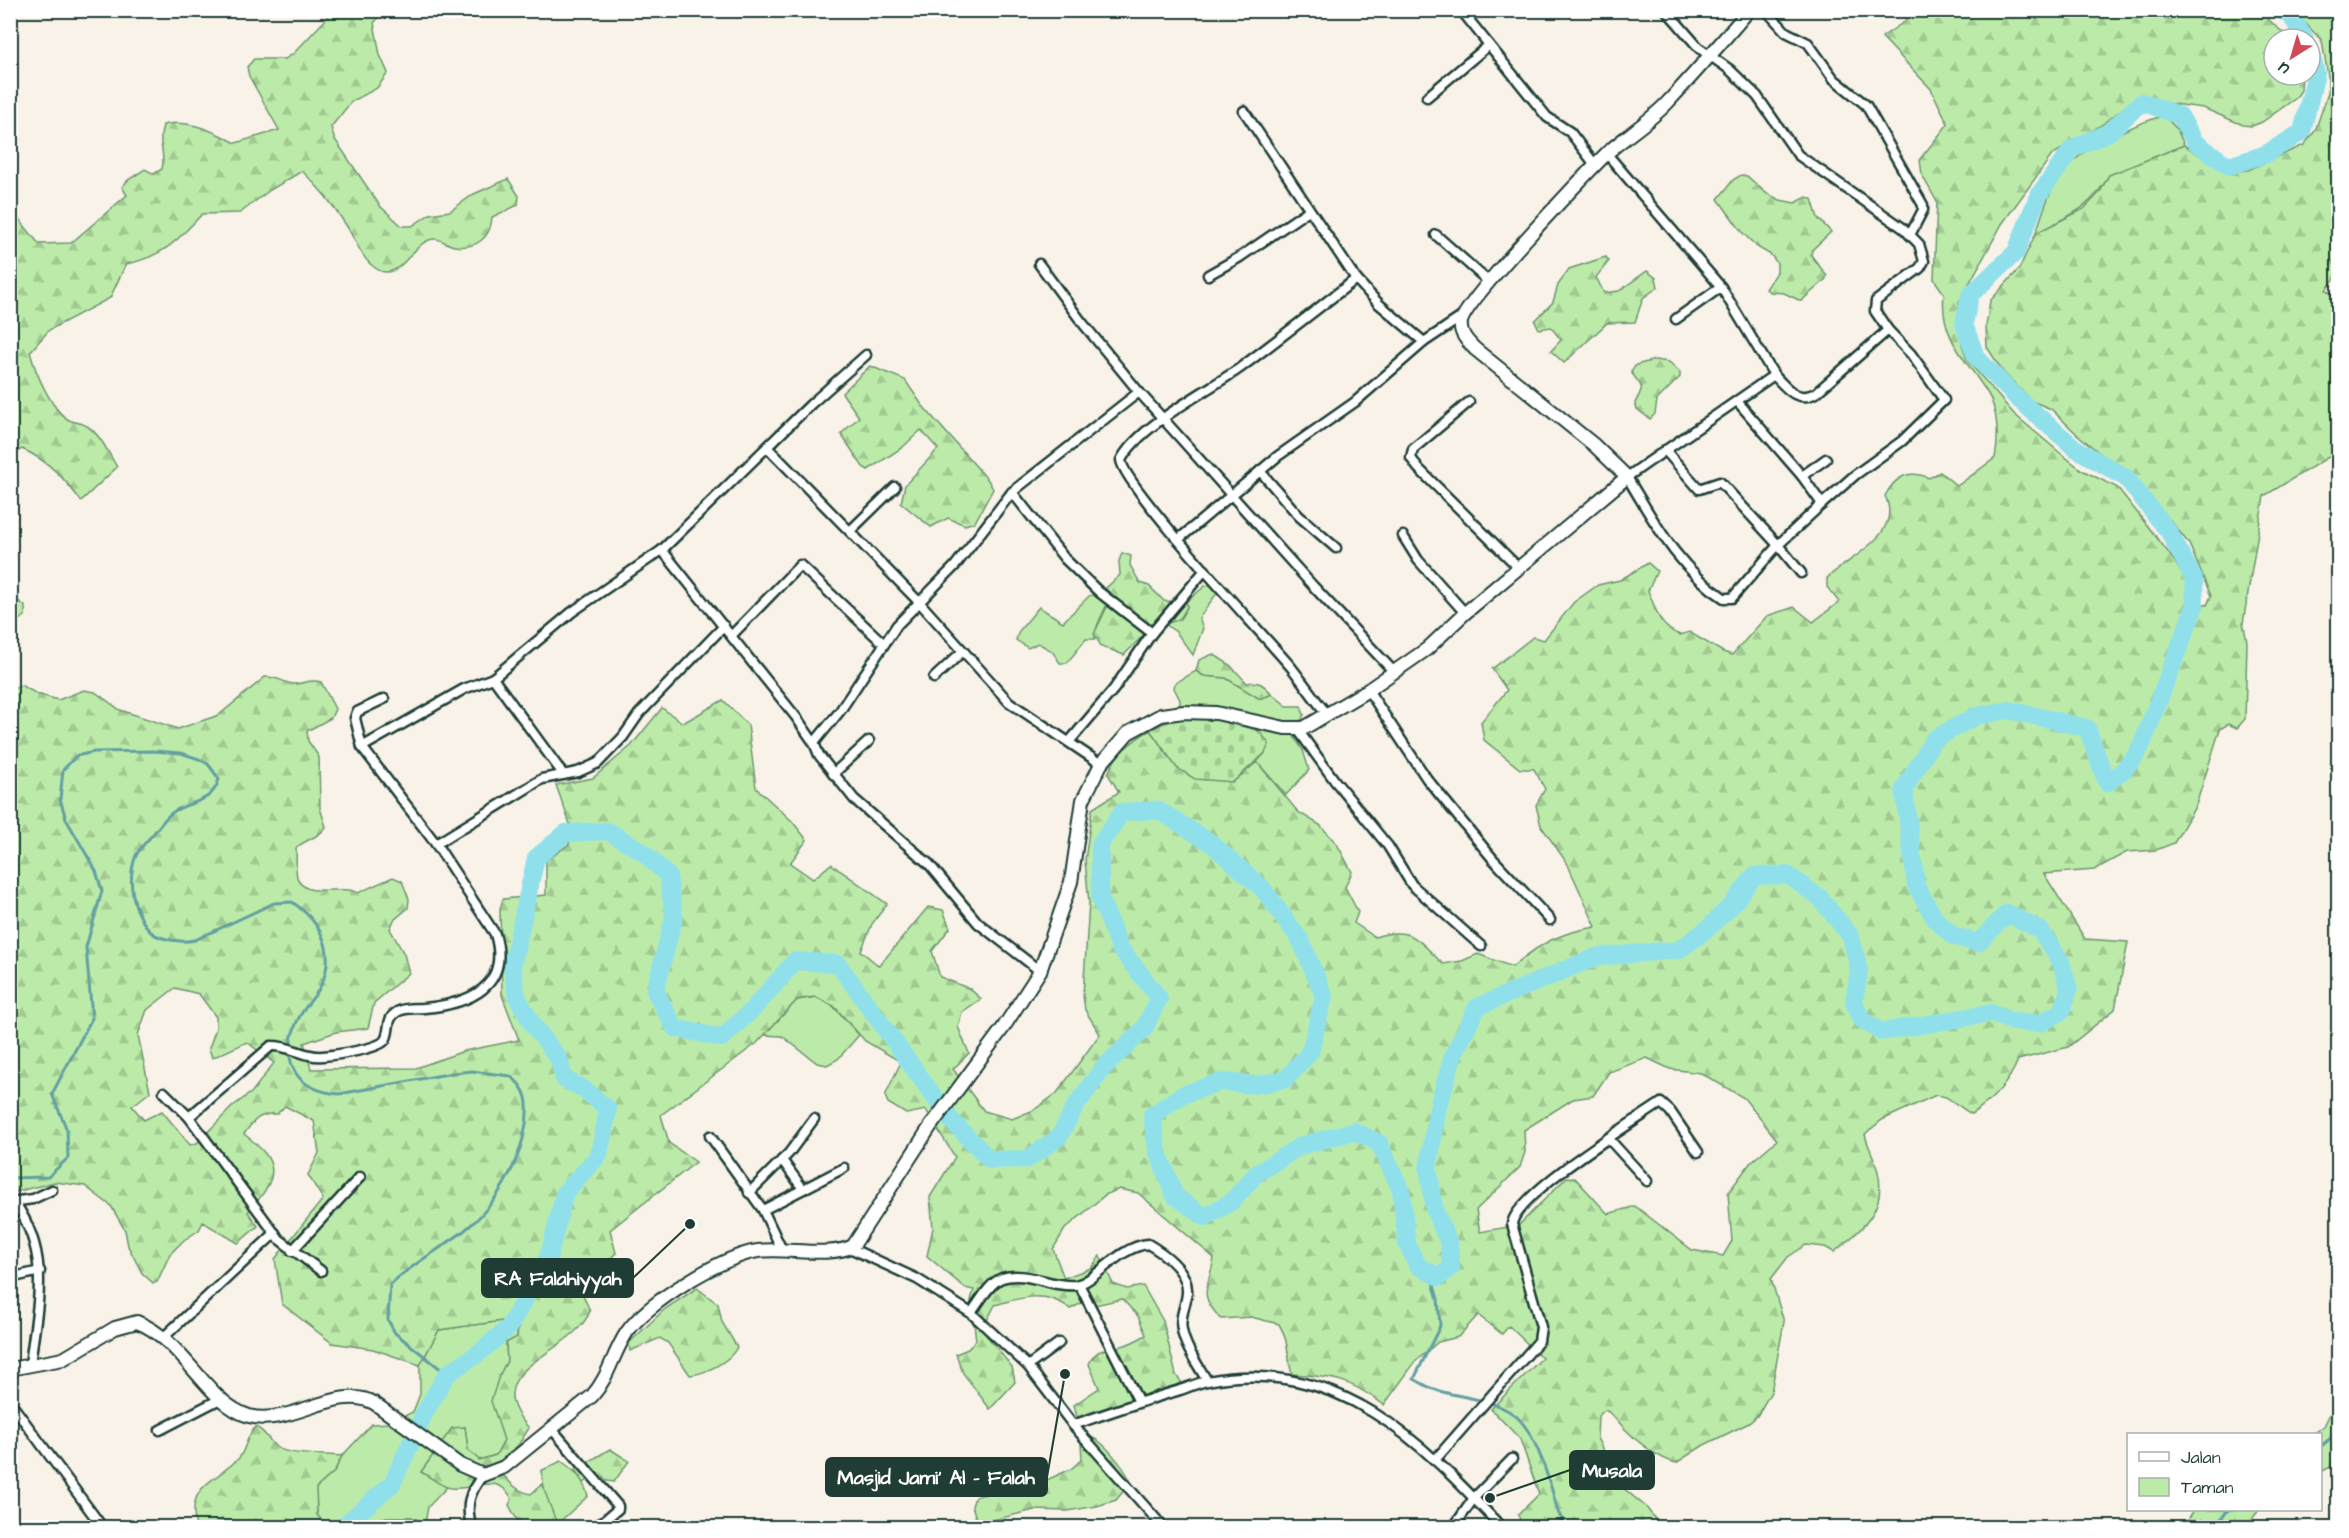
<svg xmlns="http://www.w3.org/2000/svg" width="2349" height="1538" viewBox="0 0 2349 1538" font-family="'Architects Daughter',sans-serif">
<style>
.green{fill:#bceba9;stroke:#6e946e;stroke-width:1.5}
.forest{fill:url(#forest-firs);stroke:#6e946e;stroke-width:1.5;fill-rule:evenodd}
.cemetery{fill:url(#cemetery-stones);stroke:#6e946e;stroke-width:1.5}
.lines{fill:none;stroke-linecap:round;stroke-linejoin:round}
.stream{stroke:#639fa2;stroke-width:3}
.river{stroke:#90e0ec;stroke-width:18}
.street-casing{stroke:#1f3d34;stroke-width:13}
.secondary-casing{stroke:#1f3d34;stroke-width:16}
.street{stroke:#fff;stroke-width:8}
.secondary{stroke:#fff;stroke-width:12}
.leader{fill:none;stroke:#1f3d34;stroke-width:2}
.callout-dot{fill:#1f3d34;stroke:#fff;stroke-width:2}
.callout{fill:#1f3d34;stroke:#1f3d34;stroke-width:2}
.callout-label{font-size:20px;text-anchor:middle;font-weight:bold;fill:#fff}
</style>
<defs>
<pattern id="forest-firs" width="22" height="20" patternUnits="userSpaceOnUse" patternTransform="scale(1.5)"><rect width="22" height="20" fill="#bceba9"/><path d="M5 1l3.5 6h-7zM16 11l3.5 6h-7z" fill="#a1ca92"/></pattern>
<pattern id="cemetery-stones" width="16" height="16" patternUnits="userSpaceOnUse" patternTransform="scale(1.5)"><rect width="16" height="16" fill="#bceba9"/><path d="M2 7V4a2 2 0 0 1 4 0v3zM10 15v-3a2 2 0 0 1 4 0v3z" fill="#a1ca92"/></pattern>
</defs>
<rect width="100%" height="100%" fill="#f8f2e9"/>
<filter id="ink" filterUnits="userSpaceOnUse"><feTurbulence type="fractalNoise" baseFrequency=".0167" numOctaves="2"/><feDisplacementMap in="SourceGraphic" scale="12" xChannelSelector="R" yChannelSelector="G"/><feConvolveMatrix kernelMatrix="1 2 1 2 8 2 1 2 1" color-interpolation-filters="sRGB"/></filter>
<g filter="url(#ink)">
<g class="green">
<path d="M2164,116L2177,129L2184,145L2109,175C2091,209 2069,216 2036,233C2053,179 2061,162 2113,136C2130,128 2145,120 2164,116Z"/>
<path d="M1211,585L1217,593L1199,618L1203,628L1193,655L1176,632L1165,624L1180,619L1187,607L1186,602L1205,586Z"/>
<path d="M1106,588L1110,595C1107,610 1094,624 1095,639H1086L1067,663H1060L1052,651L1038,643L1028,648L1016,640L1019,631L1039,607L1063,622L1089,596Z"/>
<path d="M1196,671L1204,676L1226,678L1260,699L1272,694L1287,706H1301L1304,715L1293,735L1303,750L1309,770L1286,795L1257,762L1265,753L1179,718L1180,700L1174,688L1175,683Z"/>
<path d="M816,997L833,1006L859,1035L838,1059L827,1065L817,1063L782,1036L763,1035L797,1000Z"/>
<path d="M509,1320L518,1328L517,1338L506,1343L507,1361L499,1376V1421L504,1440L496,1455L479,1460L468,1450L465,1427L452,1429L421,1472L447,1487L428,1507L425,1523L411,1517H386L365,1527H328L317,1515L316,1488L334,1472L342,1456L372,1424L389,1423L413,1412L420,1394V1365L439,1330Z"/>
<path d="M561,1461C576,1471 583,1479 588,1496L557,1524L547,1502L541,1471Z"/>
</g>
<g class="forest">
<path d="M324,10L384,11L374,23L380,55L388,73L377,88L351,102L331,127L334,138L380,206L402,226H412L430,214L450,211L474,194L508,179L519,196L518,205L492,217C491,238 476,249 455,246C446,245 439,236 429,240C410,246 398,286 374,267C362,259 354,237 346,225C334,206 319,187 302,171L270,190L240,213L202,214C178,240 163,257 126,264L110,298L49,330L30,352C35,371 51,410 69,420C75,423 82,422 87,426C100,434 109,454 117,467L81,501C64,478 49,461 22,449L11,455V209L39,244L71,243L127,195L122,187L128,180L145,169L154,174L162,169C166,151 157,147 163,125C187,118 215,132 236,143L279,130L249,76L247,67L254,59H285L294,53L328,17Z"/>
<path d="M2258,10L2290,39H2274V75H2302L2301,90L2296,98L2262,122L2252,126L2243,125L2203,108L2166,103L2149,96L2136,98L2103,124L2052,155L2002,224L1959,302L1962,344L1967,360L2014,414L2059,452L2082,470L2118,488L2168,552L2203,604L2207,605L2211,596L2189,544L2171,521L2131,479L2078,435L2051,409L2032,401L2003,372L1987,347L1986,326L1990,301L2019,269L2036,233L2084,209L2100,192L2109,175L2184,145L2226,172L2248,170L2304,145L2315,131L2328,93V76L2322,41L2294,11H2338V274L2326,290L2334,294L2338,288V445L2332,455L2264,496L2243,623L2247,641L2245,719L2237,728L2228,724L2220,729L2196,805L2174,843L2156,850L2127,852L2094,870L2044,874L2085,939L2128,942L2115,1009L2068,1047L2018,1060C2009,1083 1992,1101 1971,1114L1946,1097L1936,1095L1882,1120L1865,1134C1867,1145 1873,1154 1876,1165C1890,1207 1864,1228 1834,1252L1825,1247L1806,1245L1788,1257L1771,1279L1784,1322L1771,1392L1757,1416L1749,1423L1704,1445L1676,1463C1658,1458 1638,1443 1625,1429C1618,1422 1615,1415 1605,1410L1598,1416L1597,1438L1621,1486L1646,1507L1661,1527H1523L1518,1515L1539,1494L1520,1439L1491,1409L1542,1358L1509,1326L1502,1334L1478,1315L1458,1337L1438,1342L1415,1362L1384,1405C1349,1379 1335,1377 1292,1374C1287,1357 1289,1340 1279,1324L1251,1317L1221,1319C1196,1293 1209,1288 1214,1258L1138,1193L1119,1189L1105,1195L1065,1229L1053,1249L1064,1278L1091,1268L1100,1256L1113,1284L1127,1289L1143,1286L1163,1321L1176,1375L1182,1383L1077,1417L1074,1405L1099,1388L1089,1364C1097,1346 1107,1351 1122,1346C1130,1344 1139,1339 1146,1335L1138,1316L1122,1299L1090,1306L1082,1303L1070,1309C1048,1290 1021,1297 995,1305L982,1330L1012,1367L1015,1382L990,1409L963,1373L956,1354L968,1349L976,1340L971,1300L974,1290L965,1288L927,1256L933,1228L930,1197L955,1157L926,1110L906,1114L888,1103L885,1096L901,1062L865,1041L834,1006L816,997L807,998L797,1000L757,1043L661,1115L669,1143L696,1162L610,1230L616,1253L580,1288L590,1311C574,1355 472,1368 529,1428L519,1444L497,1466C506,1479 515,1491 531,1494L542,1484L557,1524L554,1527H518L517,1520L509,1505L512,1499C498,1471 473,1491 451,1488C441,1487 430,1476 421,1472L452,1428L465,1427L468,1450L479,1460L496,1455L504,1440L491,1401L499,1376L507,1361L506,1343L517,1337L518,1328L509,1320L439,1330L420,1365L373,1349L332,1343L282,1304L275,1259L323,1199L308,1175L319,1153L314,1121L285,1106L277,1114C259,1113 254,1120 244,1134C283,1164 278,1178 248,1212L258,1226L238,1243L203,1222L199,1230L184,1240L170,1254L157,1282L153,1283L142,1273L128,1246L125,1230L111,1206L85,1186L55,1182L11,1193L10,690L21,685L37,694L58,700L84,690L95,692L120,710L178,729L219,715L265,677C277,676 285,684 295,684C306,683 311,679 321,682L335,709L331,718L307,731L308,741L319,757L320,808L326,827C319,838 306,839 296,848C297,856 295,869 297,877C304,901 342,883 358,893L393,877L402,881L409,899L408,908L394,920L390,929L404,954L409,973L374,1003L368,1028L336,1032L304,1043L311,1069L416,1068L464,1051L519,1040L502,995L500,909L503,899L546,895V861L569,844L570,824L556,785L593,778L631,746L662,708L683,723L723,700L748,725L756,788L792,821L807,840L790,863L813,879L831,864L887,904L872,924L861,951L879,966L928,907L943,910L950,928L932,951L940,977L970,989L981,999L962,1012L958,1027L969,1053L953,1069L984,1111L1012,1119L1034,1110L1057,1093L1100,1034L1085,1010L1083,995L1089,903L1085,861L1092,809L1119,792L1108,774C1115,754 1132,741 1150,730L1177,768L1233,782L1257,762L1298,812L1320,825L1337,844L1352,872L1345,887L1358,912L1354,923L1375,937C1411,925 1418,940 1443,964L1462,961L1478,954L1512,967C1541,943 1558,933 1596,927L1567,863L1541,826L1536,805L1545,789L1534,769H1520L1484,740L1481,722L1507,690L1492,669L1533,637L1544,640L1574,602L1598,585L1620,580L1648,563L1657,571L1648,591C1657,610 1657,626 1680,635L1689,632L1723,652L1732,655L1767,616L1794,607L1813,622L1839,602L1827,587V578C1850,556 1904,535 1885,496C1895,477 1908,469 1929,478L1940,472L1957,486L1995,458C1999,439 1998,410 1988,394C1968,361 1939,338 1944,294L1934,279L1937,202L1922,175L1920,159L1948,124L1931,89L1882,37L1904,22L1912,11ZM175,988L199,994L216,1017V1028L209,1048L212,1058L247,1042L274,1063L252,1092L233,1106L197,1143L190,1145L162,1111L144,1120L132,1106L150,1092L138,1035L147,1010ZM1647,1058L1670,1069L1701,1073L1744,1098L1777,1140L1751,1162L1728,1193L1732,1241L1723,1256L1692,1250L1635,1206L1608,1214L1575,1178L1567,1177L1519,1225L1480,1232L1476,1210L1520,1167L1525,1152L1524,1130L1573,1099L1593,1096L1609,1072Z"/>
<path d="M1741,175L1747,176L1766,193L1780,200L1795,203L1807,197L1812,199L1818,218L1831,232L1812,250L1811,255L1827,276L1825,280L1801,301L1784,293L1770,292L1766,289L1777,272V263L1771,255L1757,247L1742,232L1718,199L1733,180Z"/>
<path d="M1606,257L1609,261L1596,277L1604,293L1619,291L1647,271L1656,278L1658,287L1643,298L1635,322L1607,323L1564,363L1551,351L1561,340L1551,327L1539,329L1535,321L1553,302L1558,285L1569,269Z"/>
<path d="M1655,360L1669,362L1680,372V377L1657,400L1655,414L1650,419L1637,409L1635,403C1645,384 1643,389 1631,372L1636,365Z"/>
<path d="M870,366L905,380L922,405L988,480L993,489L975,522L965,525L948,518L931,527L901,503L905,485L938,449L921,430L903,447L868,470L863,467L841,434L859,417L842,393Z"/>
<path d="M1122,553L1131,556L1130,565L1140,583L1149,586L1164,601L1186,602L1187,607L1180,619L1165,624L1156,622L1124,655L1101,646L1094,634L1107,607L1110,595L1106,588L1120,575L1119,561Z"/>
<path d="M17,600L25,606V616L11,625V604Z"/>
<path d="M1213,654L1230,665L1247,683C1259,680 1264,685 1272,694L1260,699L1226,678L1204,676L1196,671L1199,660Z"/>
<path d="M697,1288L718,1304L722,1322L737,1347C731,1361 705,1374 690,1375L668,1343L660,1338L630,1351L629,1343L665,1309Z"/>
<path d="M2338,1397V1463L2321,1472L2320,1434H2313L2324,1426Z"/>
<path d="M256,1427C266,1432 268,1440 276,1447C289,1456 325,1454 342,1456L334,1472L316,1488L317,1515L328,1527H196C186,1485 213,1484 239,1458C247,1447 246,1435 256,1427Z"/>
<path d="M1088,1437C1101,1436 1126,1470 1131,1482L1116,1500L1097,1506L1067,1511L1034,1510L989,1521L976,1518L972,1506L975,1497L1003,1489L1029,1488L1071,1469L1082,1459L1081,1443Z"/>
<path d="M610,1449L629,1461L614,1482L607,1481L598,1473L584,1483L575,1470Z"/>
<path d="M2194,1510H2259L2246,1527H2183Z"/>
<path d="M411,1517L425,1523V1527H365L381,1518Z"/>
</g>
<path class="cemetery" d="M1206,716C1232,721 1255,720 1269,744L1265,753L1233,782L1195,779L1177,768L1150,730C1168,719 1185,718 1206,716Z"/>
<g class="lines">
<g class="stream">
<path d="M10,1178L48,1177L68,1158L67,1130L52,1094L92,1018L86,947L102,891L96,871L66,819L60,799L63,770L76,756L94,752L153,751L181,753L199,759L208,764L219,779C212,804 191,800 173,812C165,817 160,826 154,833C148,840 138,849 135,858C127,882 133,909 148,929C156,940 182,943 195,940L274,903L292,902C320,921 337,951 321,985C316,997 302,1008 296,1024C280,1064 296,1090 339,1094L453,1073L472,1071L510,1076C528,1089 529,1103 526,1124C520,1163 496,1206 465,1230C440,1250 412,1263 390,1285L388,1320L395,1333L447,1374"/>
<path d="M1430,1272L1438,1299L1440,1326L1414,1379C1422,1383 1430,1389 1439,1391C1464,1398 1496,1399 1517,1417C1534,1433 1544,1465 1551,1487C1557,1504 1555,1514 1569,1528"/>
<path d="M2320,1447L2338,1432"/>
<path d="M2214,1528L2228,1510"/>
</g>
<g class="river">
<path d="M2279,10L2290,14L2305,39"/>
<path d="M341,1528L392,1484L426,1410L447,1374L479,1353L509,1327L549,1255L565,1192L599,1155L608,1109L582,1088L564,1079L559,1059L531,1022L517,997L512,966L536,858L566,833L608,831L643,852L668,876L674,917L655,991L675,1028L722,1038L753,1009L795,961L838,964L951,1120L990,1160L1028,1159L1059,1137L1075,1107L1103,1068L1144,1029L1159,998L1120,948L1100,898V844L1122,812L1158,810L1211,843L1263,889L1301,941L1324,996L1310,1052L1286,1079L1256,1085L1220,1082L1182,1095L1152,1115L1157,1150L1175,1196L1205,1217L1231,1202L1256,1174L1300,1146L1354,1131L1379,1143L1401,1190L1407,1244L1418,1266L1439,1277L1451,1267L1449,1243L1435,1212L1428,1168L1438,1107L1453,1056L1477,1007L1596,957L1679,950L1707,929L1731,906L1754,876L1788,875L1820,898L1851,937L1859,970L1854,1002L1861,1019L1881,1032L1991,1013L2013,1022L2041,1023L2062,1011L2069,989L2061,962L2040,930L2007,913L1978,943L1953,936L1935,919L1916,886L1904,789L1934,739L1976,716L2009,710L2087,728L2107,783C2123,772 2134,761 2142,744L2195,606L2194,579L2169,532L2126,478L2075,448L2017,398L1976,357L1964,324L1970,295L2016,252L2038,196L2072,149L2109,132L2142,102L2180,116L2195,142L2229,166L2266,154L2302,132L2316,73L2310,50"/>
</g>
<g class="street-casing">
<g id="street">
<path d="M1461,10L1547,117L1570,132L1596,166"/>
<path d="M1666,10L1699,48L1729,69L1757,96L1798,155L1903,228L1919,244L1924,261L1920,268L1876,301L1875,311L1888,330L1817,392C1798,404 1787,389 1774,375L1627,477C1655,523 1678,568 1724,598H1732L1778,545L1801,573"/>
<path d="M1766,10L1786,32L1808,43L1834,79L1866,105L1923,205V210L1910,235"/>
<path d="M1427,97L1489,45"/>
<path d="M1607,154L1721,287L1774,375"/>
<path d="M1436,235L1489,282"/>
<path d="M1039,264L1081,321L1139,392"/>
<path d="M1208,275L1240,257L1309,210"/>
<path d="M1676,319L1721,287"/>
<path d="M1424,342L1463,316"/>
<path d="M1737,401L1802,476L1826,459"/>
<path d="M1469,402L1413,449L1411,458L1418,468L1519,568"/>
<path d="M768,448L920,603L1009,702L1101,764"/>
<path d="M1665,450L1699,489L1720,482L1778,545L1822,504L1802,476"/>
<path d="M1260,471L1299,516L1336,548"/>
<path d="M1012,492L1065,559L1099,592L1152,633L1114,689L1069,742"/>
<path d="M1822,504L1855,475L1902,441L1944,400L1911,354L1888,330"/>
<path d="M850,531L895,487"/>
<path d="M1403,536L1418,560L1465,613"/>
<path d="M1179,539L1278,456L1355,402L1424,342L1379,304L1356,279L1244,111"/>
<path d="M662,550L796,717L814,743L819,755L854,799L929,864L978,923L1040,971"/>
<path d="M1152,633L1205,570"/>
<path d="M732,635L800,565L884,644"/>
<path d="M493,678L563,774"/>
<path d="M934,678L963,651"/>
<path d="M1368,690L1427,779L1493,859L1550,920"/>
<path d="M384,699L357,712L355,718L362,747L436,844"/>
<path d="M1327,714C1314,699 1303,682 1291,667C1265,636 1123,486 1121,460C1140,425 1206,392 1240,368C1279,339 1317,309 1356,279"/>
<path d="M1298,730L1335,781L1388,846L1412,885L1481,946"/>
<path d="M814,743L840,711L897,625L955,566L1012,492L1139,392L1313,586L1394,672"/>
<path d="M362,747L464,689L493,678L572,612L662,550L811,404L866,355"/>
<path d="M833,774L869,741"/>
<path d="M164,1092L189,1117L279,1239L321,1271"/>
<path d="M189,1117L271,1046C290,1045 305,1058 323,1056C335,1055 379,1049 385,1040C391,1031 385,1019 397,1012C406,1007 415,1009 424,1008C469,1004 511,987 495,934L436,844L542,779L578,772L598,763L623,737L639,714L724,626"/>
<path d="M710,1136L763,1210"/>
<path d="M1609,1139L1647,1181"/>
<path d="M782,1160L803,1189"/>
<path d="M749,1193L789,1153L814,1119"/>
<path d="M11,1202L33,1199L52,1190"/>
<path d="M15,1203C52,1257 37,1304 30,1365"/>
<path d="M850,1248L917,1279L971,1313L1028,1366L1073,1425L1164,1528"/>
<path d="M782,1250L763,1210L844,1168"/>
<path d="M292,1251L360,1177"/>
<path d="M10,1278L40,1271"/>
<path d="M1079,1284L1139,1402"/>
<path d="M971,1313C979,1303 989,1283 1002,1278C1026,1270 1052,1288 1076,1285C1095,1282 1118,1247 1148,1244C1165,1254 1189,1271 1187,1293C1186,1306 1179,1317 1182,1330C1185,1348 1199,1366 1207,1381"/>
<path d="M164,1337L275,1233"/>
<path d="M1028,1366L1059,1343"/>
<path d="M10,1402L103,1528"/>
<path d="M1073,1425C1108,1413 1142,1401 1177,1391C1187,1388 1197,1383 1207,1381C1338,1356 1421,1441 1502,1528"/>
<path d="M552,1429L618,1506V1509L595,1528"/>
<path d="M160,1430L222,1398"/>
<path d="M1435,1460L1539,1341L1541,1327L1512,1224C1516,1194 1632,1123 1661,1103L1670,1111L1698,1152"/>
<path d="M10,1526L12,1528"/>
<path d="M472,1528C465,1506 469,1492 483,1475"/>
<path d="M1453,1528L1474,1498L1512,1459"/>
</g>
</g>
<g class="secondary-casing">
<path id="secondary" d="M10,1369L63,1359L115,1328L137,1322C184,1340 207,1404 249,1416C291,1427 337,1383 374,1403L460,1465L483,1475L504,1467L592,1396C609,1377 613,1353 627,1332C647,1303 722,1256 758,1251C785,1247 829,1258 853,1246L930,1127L1003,1028L1040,971L1071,882L1083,800L1101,764L1128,733L1161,715L1184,712L1216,713L1285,728H1304L1368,690L1427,649L1465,613L1627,477L1594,445L1475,349C1468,342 1459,333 1461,322C1465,301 1585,175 1607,153C1626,136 1649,122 1667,103C1695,73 1722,42 1749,10"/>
</g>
<use href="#street" class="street"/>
<use href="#secondary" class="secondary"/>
</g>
</g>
<path class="leader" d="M690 1224L633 1278M1490 1498L1570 1470M1065 1374L1047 1477"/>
<g class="callout-dot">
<circle cx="690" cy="1224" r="6"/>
<circle cx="1490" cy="1498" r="6"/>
<circle cx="1065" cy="1374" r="6"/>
</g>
<g class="callout">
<rect x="482" y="1259" width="151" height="38" rx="6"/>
<rect x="1570" y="1451" width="84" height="38" rx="6"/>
<rect x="826" y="1458" width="221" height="38" rx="6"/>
</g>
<g class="callout-label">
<text x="558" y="1285">RA Falahiyyah</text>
<text x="1612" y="1477">Musala</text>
<text x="936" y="1484">Masjid Jami' Al - Falah</text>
</g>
<rect width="2349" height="1538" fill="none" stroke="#fff" stroke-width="36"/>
<rect x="18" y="18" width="2313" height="1502" fill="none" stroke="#1f3d34" stroke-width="2" filter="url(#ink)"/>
<rect x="2127" y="1433" width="195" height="78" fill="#ffffff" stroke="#a5b1ae" stroke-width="1.5"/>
<rect x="2139" y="1452" width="30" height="9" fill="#ffffff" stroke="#a5b1ae" stroke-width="1.5"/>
<text x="2181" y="1463" font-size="18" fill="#1f3d34">Jalan</text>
<rect x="2139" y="1478" width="30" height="18" fill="#bceba9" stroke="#a5b1ae" stroke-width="1.5"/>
<text x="2181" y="1493" font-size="18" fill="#1f3d34">Taman</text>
<g transform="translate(2292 57) rotate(217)"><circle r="28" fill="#ffffff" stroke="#a5b1ae" stroke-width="1.5"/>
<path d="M0-4.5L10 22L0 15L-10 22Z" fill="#d1495b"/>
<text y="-9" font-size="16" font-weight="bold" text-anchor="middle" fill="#1f3d34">U</text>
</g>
</svg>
